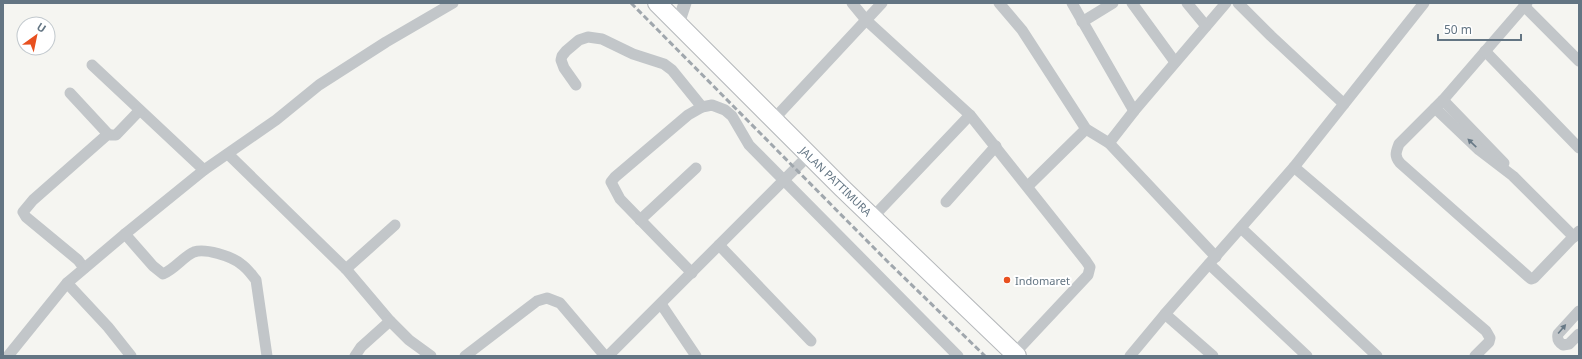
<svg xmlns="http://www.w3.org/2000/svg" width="1582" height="359" viewBox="0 0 1582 359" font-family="'Noto Sans',sans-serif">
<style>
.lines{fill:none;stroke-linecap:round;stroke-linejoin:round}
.trunk-casing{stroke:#b5b8bb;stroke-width:20}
.minor{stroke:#c2c6c9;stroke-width:11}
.tertiary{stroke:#c2c6c9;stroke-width:13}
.trunk{stroke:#fff;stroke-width:18}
.rail{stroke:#a0a7ad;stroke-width:3;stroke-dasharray:6 3;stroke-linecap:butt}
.oneway{fill:#687986}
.poi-dot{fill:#e8501f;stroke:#fff;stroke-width:1.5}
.labels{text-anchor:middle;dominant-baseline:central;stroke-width:4;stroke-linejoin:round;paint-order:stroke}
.street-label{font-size:11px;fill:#637583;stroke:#fff}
.poi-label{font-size:11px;fill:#637583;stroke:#fff;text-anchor:start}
</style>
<rect width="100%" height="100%" fill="#f5f5f1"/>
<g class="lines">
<g class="trunk-casing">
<path id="trunk" d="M657,3L842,188L1017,356"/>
</g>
<g class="minor">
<path d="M852,3L866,20L970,115L1086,261L1090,267L1088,275L1012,356"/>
<path d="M999,3L1022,30L1086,129L1109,143L1216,257"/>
<path d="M1072,3L1134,111"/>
<path d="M1132,3L1175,62"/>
<path d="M1187,3L1206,26"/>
<path d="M1238,3L1271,36L1344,104"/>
<path d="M1527,3L1443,100L1399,144C1396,152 1394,156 1400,163L1531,279L1534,278L1579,231"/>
<path d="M1524,6L1579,61"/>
<path d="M1082,22L1113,3"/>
<path d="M1485,51L1579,148"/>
<path d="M92,65L204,170"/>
<path d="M576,85L564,68L561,60L562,56L566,51L579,40L588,37L602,39L633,54L664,64L672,70L702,107"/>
<path d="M70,93L108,134L111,135H116L139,111"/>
<path d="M1443,100L1504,163"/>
<path d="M1435,108L1479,150L1513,176L1574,237"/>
<path d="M773,120L882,3"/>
<path d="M1109,143L1134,111L1226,3"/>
<path d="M228,154L346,269L390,321L409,340L431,356"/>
<path d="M1294,167L1486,331L1490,338L1489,342L1475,356"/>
<path d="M1028,186L1086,129"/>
<path d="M946,202L996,146"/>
<path d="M873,217L970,115"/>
<path d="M640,220L696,168"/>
<path d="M1241,228L1377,356"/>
<path d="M125,234L153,266L163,274C175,269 184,256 194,252C205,248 231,256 241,264C247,268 251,274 256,280L267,356"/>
<path d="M719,245L811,341"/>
<path d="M1209,264L1307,356"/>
<path d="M84,268L78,260L26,217L23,212L33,200L108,134"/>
<path d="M346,269L395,225"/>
<path d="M692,273L620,199L611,182L615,177L688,115L702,107L712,105L725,110L732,116L749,145L958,356"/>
<path d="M67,283L108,327L131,356"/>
<path d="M661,304L696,356"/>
<path d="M1579,311L1558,334C1557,339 1558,342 1563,345L1569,344L1579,334"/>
<path d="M1165,314L1213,356"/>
<path d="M8,356L67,283L125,234L204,170L276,120L319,85L386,42L453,3"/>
<path d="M355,356L361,347L390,321"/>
<path d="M465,356L537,301L547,298L560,303L605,356"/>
<path d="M608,356L809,155"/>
<path d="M1130,356L1165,314L1294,167L1424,3"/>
</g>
<path class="tertiary" d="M678,24L685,3"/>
<use href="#trunk" class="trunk"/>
<path class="rail" d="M631,3L887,261L985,356"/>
</g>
<defs><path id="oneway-solid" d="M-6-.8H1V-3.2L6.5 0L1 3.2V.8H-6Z"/></defs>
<g class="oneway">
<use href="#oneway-solid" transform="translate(1472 143) rotate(-136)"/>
<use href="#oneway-solid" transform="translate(1562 329) rotate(-50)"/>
</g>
<circle class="poi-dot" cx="1007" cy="280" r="4"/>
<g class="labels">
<g class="street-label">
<text transform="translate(836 181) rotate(44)">JALAN PATTIMURA</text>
</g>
<g class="poi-label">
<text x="1015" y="280">Indomaret</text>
</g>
</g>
<rect width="1582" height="359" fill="none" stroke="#637583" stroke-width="8"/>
<g transform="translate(36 36) rotate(33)"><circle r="19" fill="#ffffff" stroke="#c1c8cd"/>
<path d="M0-3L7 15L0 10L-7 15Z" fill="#e8501f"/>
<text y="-6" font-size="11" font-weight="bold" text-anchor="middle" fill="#637583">U</text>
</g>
<path d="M1438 34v6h83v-6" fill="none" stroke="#637583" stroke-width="2"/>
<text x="1444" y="34" font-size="12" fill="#637583" stroke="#ffffff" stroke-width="3" paint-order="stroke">50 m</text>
</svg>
